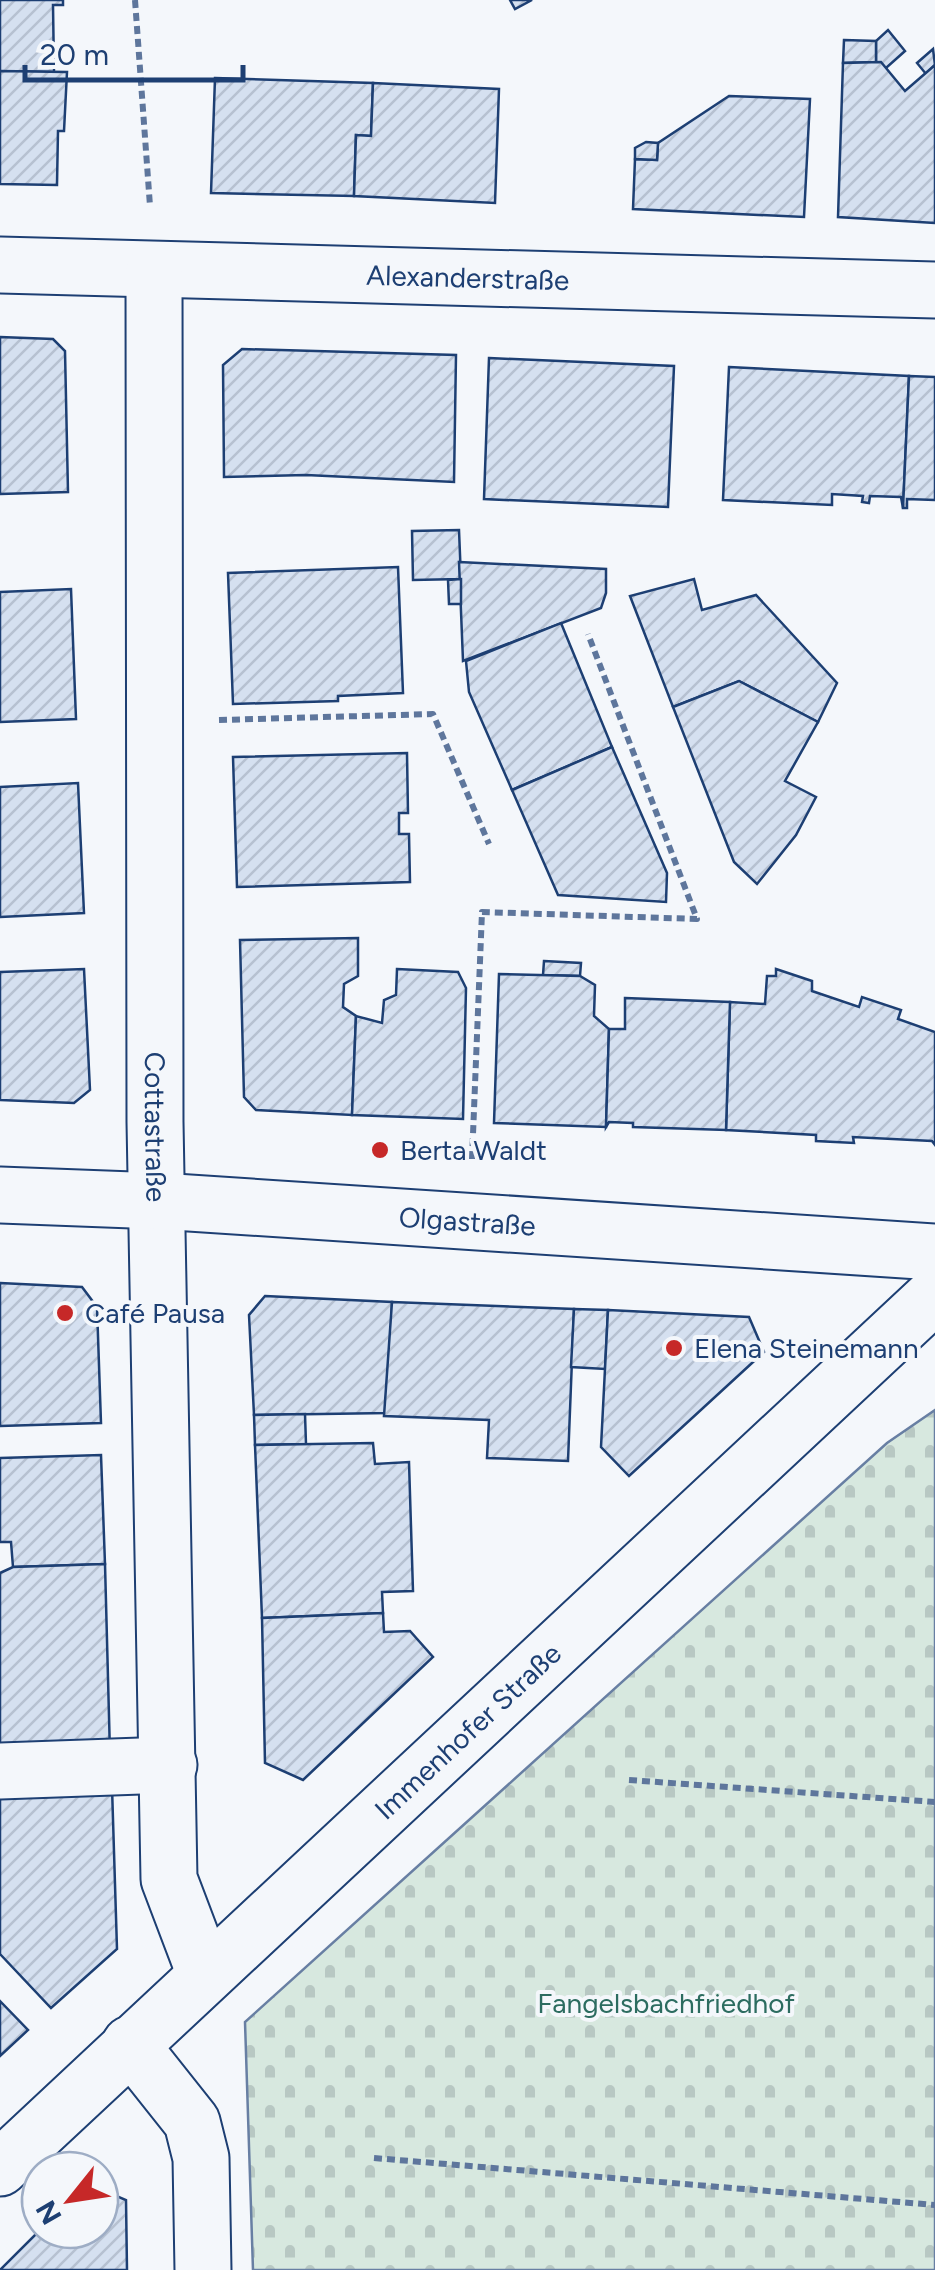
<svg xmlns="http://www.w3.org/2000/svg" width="935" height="2270" viewBox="0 0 935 2270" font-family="Figtree,sans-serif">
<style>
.cemetery{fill:url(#cemetery-stones);stroke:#687fa3;stroke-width:2.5}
.building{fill:url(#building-hatch);stroke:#1d3f73;stroke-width:2.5}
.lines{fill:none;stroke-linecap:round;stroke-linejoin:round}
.minor-casing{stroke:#1d3f73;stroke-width:59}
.major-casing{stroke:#1d3f73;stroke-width:59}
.path{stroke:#5e769c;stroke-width:6;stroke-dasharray:8 5;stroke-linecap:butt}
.minor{stroke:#f4f7fb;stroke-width:55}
.major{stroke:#f4f7fb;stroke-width:55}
.poi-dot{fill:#c62828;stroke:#f4f7fb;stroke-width:4}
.labels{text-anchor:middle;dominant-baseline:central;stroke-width:8;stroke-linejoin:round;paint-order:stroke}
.street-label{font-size:28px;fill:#1d3f73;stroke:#f4f7fb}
.poi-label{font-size:28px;fill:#1d3f73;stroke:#f4f7fb;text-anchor:start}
.park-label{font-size:28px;fill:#2c6c60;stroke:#f4f7fb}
</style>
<defs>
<pattern id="cemetery-stones" width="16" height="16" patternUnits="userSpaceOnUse" patternTransform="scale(2.5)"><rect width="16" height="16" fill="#d7e8df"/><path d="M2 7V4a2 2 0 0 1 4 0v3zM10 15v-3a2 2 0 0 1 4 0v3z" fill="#b8c8c3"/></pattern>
<pattern id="building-hatch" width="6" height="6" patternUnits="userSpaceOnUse" patternTransform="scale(2.5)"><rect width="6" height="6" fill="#d5e0f0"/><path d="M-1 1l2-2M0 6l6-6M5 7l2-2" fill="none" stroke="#b6c1d1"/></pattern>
</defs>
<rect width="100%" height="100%" fill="#f4f7fb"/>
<path class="cemetery" d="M935,1410V2270H253L245,2022L887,1443Z"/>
<g class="building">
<path d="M0,0H63V5H53L54,72L0,71Z"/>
<path d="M510,0H532L515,9Z"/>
<path d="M888,30L905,51L886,68L876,62V41Z"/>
<path d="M844,40L876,41V62L843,63Z"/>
<path d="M933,49L935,65L926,74L917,63Z"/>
<path d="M881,62L905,91L935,65V223L838,217L843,63Z"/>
<path d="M0,71L67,72L64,131H58L57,185L0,184Z"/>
<path d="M215,78L373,83L371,136L356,135L354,196L211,193Z"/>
<path d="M373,83L499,89L495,203L354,196L356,135L371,136Z"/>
<path d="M729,96L810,99L804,217L633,209L635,159L657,160L658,143Z"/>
<path d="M646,142L658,143L657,160L635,159V148Z"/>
<path d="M0,337L53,339L65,351L68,492L0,494Z"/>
<path d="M242,349L456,355L454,482L306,475L224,477L223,365Z"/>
<path d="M489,358L674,366L668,507L484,499Z"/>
<path d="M729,367L909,376L903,508L901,497L870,496L869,503L862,502L863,496L832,494V505L723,500Z"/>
<path d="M909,376L935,377V500L907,499V508H903Z"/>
<path d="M459,530L461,579L413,580L412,531Z"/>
<path d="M459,562L606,569V593L601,608L463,661Z"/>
<path d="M398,567L403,693L338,696V701L233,704L228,573Z"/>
<path d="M461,579V604H449L448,580Z"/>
<path d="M694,579L702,610L756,595L837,683L818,722L739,681L673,707L630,596Z"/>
<path d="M71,589L76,719L0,722V592Z"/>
<path d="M561,623L612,747L512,790L469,692L466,661Z"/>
<path d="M739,681L818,722L785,781L816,797L796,835L757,884L734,862L673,707Z"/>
<path d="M612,747L667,873L666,902L558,895L512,790Z"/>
<path d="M407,753L408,813H399V834H409L410,882L237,887L233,757Z"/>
<path d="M78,783L84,913L0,917V787Z"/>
<path d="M358,938V976L344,984L343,1007L356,1016L352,1115L256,1110L244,1097L240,940Z"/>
<path d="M544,961L581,963L580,976L543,975Z"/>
<path d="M84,969L90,1090L74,1103L0,1100V972Z"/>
<path d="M397,969L458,972L466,988L463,1119L352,1115L356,1016L382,1023L384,1000L396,995Z"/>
<path d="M776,969L812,981V991L859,1007L862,997L901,1010L898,1019L935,1032V1145L932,1141L853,1137L854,1143L816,1141V1135L726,1130L730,1002L765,1004L767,976H776Z"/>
<path d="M499,974L580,976L595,985L594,1016L609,1029L606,1127L494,1123Z"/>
<path d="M625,998L730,1002L726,1130L633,1127V1123L609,1122L606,1127L609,1029H625Z"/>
<path d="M0,1283L82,1287L97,1307L101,1423L0,1426Z"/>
<path d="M265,1296L392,1302L388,1413L254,1415L249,1315Z"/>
<path d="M392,1302L574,1309L568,1461L487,1458L489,1420L384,1416Z"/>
<path d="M574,1309L608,1310L605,1369L571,1367Z"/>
<path d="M608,1310L749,1317L764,1352L629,1476L601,1447Z"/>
<path d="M305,1414L306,1444L255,1445L254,1415Z"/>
<path d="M373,1443L375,1464L409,1462L413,1591L382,1592L383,1613L262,1618L255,1445Z"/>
<path d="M101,1455L105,1564L13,1567L11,1542H0V1458Z"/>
<path d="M105,1564L110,1754L0,1756V1573L13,1567Z"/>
<path d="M383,1613L384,1632L410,1631L433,1657L303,1780L265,1763L262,1618Z"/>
<path d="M112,1787L117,1949L51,2008L0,1954V1788Z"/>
<path d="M0,2001L28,2030L0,2056Z"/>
<path d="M100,2189L126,2200L127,2270H0L40,2230H100Z"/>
</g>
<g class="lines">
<g class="minor-casing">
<g id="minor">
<path id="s1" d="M0,265L935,290"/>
<path id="s2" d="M154,272L155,1122L169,1879L205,1974"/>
<path id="s3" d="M0,1195L159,1201L935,1252"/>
<path d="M0,1771L169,1765"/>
<path d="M130,2044L192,2122L201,2158L203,2270"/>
</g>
</g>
<g class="major-casing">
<g id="major">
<path id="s4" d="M0,2168L935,1295"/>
</g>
</g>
<g class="path">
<path d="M135,0L150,206"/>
<path d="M219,720L433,714L489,844"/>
<path d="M472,1159L482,912L697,919L588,634"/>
<path d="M629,1780L935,1802"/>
<path d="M374,2158L935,2205"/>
</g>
<use href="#minor" class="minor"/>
<use href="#major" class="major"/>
</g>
<g class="poi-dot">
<circle cx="380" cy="1150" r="10"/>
<circle cx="65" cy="1313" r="10"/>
<circle cx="674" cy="1348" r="10"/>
</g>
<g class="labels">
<g class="street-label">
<text stroke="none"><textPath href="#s1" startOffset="468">Alexanderstraße</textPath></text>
<text stroke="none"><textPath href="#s2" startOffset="855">Cottastraße</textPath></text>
<text stroke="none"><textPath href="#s3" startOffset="468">Olgastraße</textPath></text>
<text stroke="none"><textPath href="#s4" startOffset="640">Immenhofer Straße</textPath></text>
</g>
<g class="poi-label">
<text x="400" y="1150">Berta Waldt</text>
<text x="85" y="1313">Café Pausa</text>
<text x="694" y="1348">Elena Steinemann</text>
</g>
<g class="park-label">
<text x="666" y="2003">Fangelsbachfriedhof</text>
</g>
</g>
<g transform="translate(70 2200) rotate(240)"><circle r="48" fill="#f4f7fb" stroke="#9eadc5" stroke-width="2.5"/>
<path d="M0-8L18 38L0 25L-18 38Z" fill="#c62828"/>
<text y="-15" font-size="28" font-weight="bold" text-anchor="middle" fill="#1d3f73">N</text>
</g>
<path d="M25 65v15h218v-15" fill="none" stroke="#1d3f73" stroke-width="5"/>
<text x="40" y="65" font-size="30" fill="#1d3f73" stroke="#f4f7fb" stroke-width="8" paint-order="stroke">20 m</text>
</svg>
